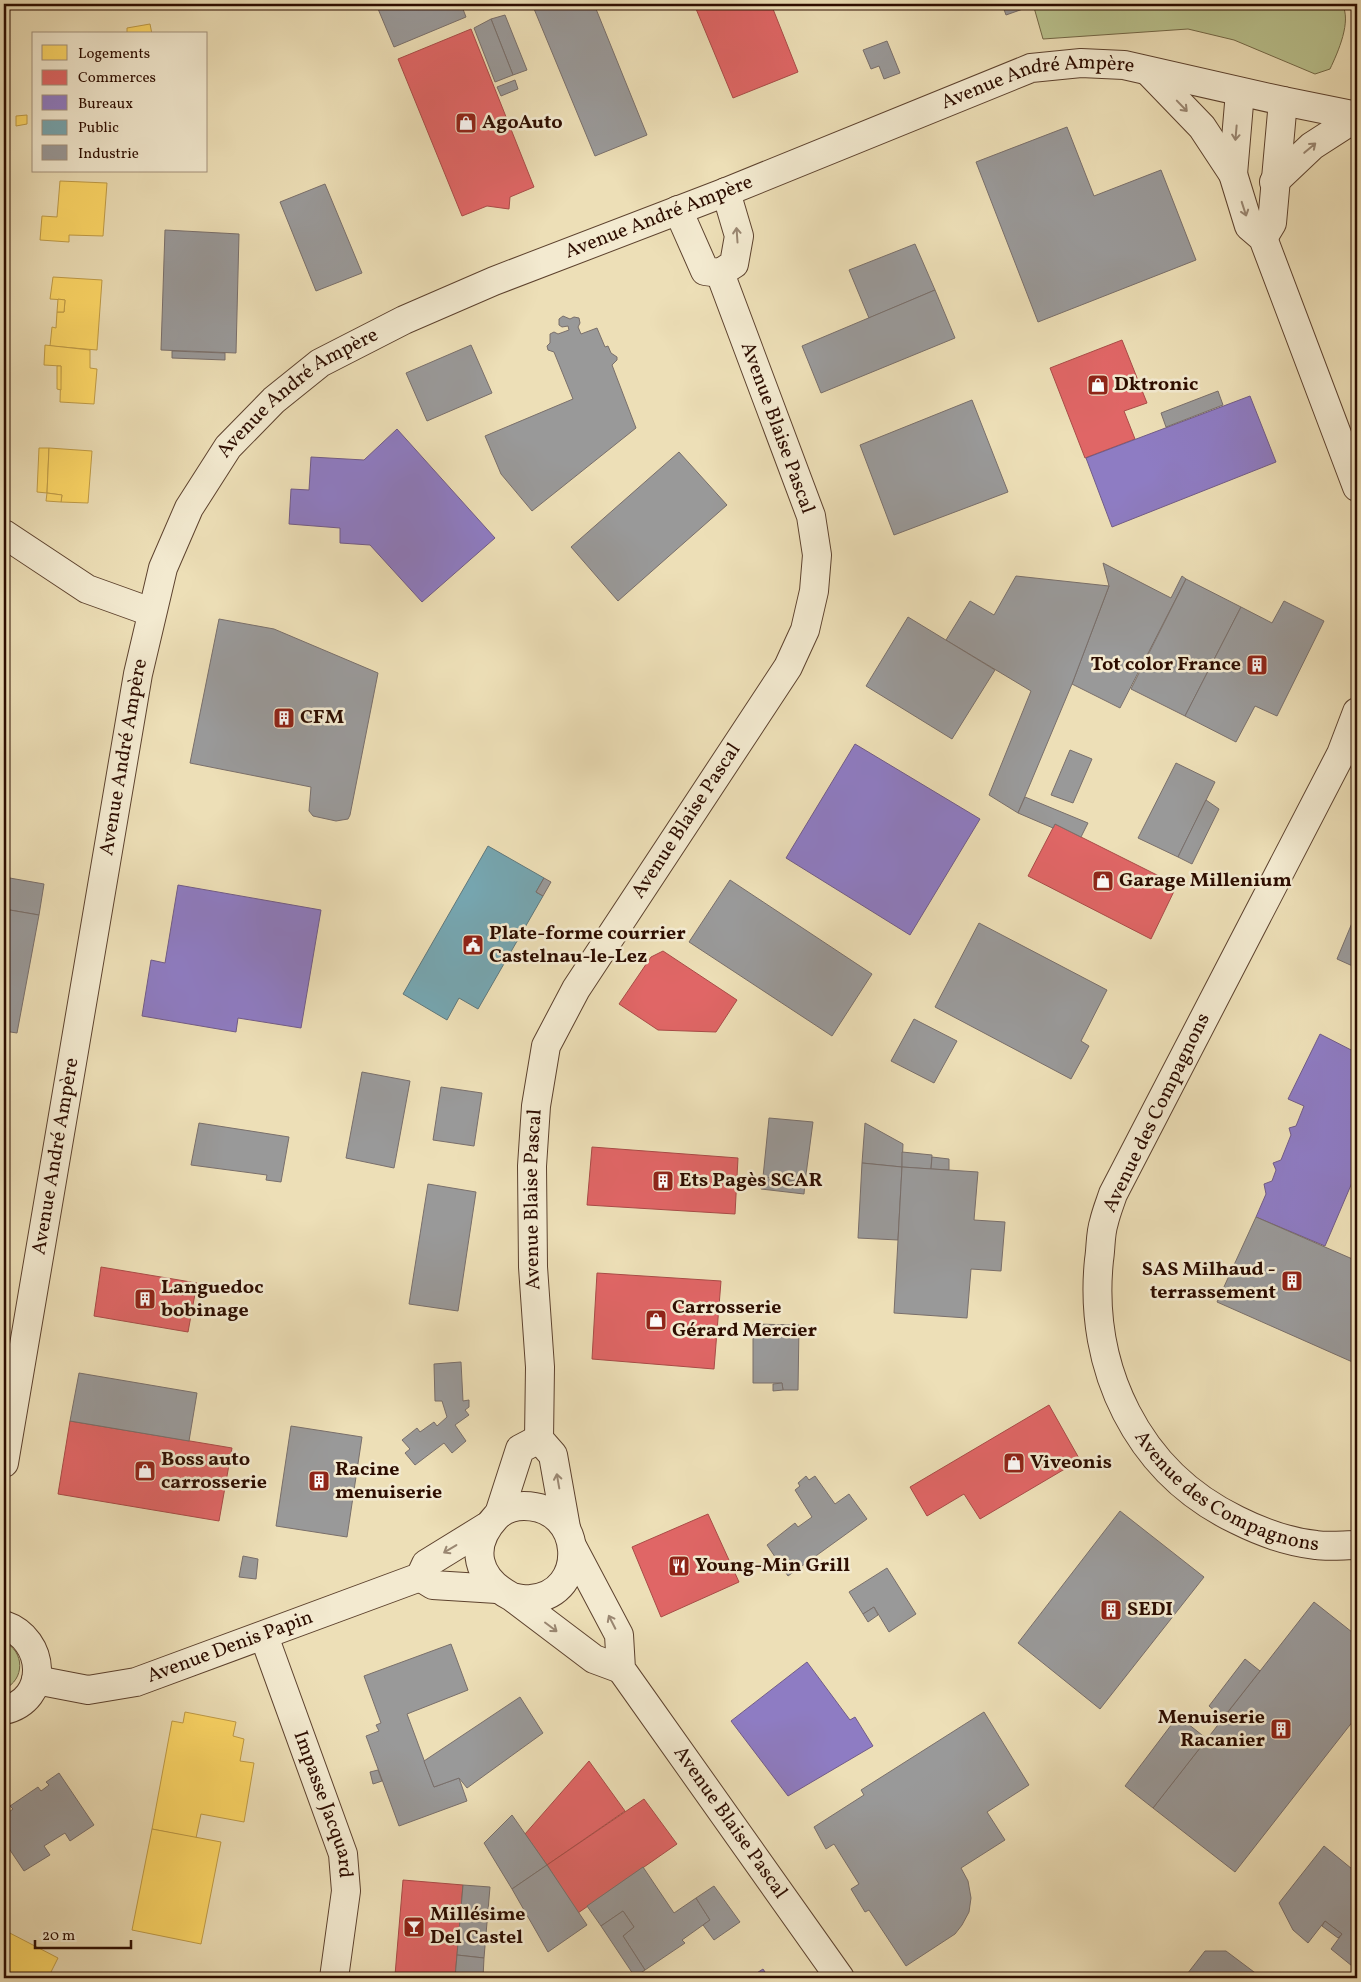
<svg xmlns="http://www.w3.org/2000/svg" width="1361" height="1982" viewBox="0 0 1361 1982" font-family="Vollkorn,serif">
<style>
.green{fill:#b9c18d;stroke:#736746}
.homes{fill:#ffd966;stroke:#c09c47}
.shops{fill:#e06666;stroke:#aa4b47}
.offices{fill:#8e7cc3;stroke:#715b88}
.public{fill:#76a5af;stroke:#60777a}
.industry{fill:#999;stroke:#796f6b}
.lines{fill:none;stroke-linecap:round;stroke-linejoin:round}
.street-casing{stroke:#5d422e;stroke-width:30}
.street{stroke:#f3ead0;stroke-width:28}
.oneway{stroke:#9a8772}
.labels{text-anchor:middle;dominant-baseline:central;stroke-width:5;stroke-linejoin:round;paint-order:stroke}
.street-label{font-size:20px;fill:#2d0d00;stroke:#f3ead0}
.poi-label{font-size:20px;font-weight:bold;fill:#2d0d00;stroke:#f3ead0;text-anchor:start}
</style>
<rect width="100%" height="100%" fill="#eddfb7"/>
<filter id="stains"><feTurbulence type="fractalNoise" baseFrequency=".004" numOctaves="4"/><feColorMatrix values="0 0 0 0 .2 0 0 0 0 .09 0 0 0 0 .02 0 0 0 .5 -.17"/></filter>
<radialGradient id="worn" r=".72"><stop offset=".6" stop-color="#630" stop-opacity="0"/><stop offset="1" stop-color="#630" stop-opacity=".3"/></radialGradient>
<g class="green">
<path d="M1033,4H1342C1352,21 1338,52 1330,69L1315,74L1234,40L1188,29L1043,39Z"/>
<path d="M4,1642C25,1651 25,1680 4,1689Z"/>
</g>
<g class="homes">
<path d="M150,24L152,34H127V28Z"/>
<path d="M27,115V124L16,126V116Z"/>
<path d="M60,181L107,183L103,236L69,235V242L40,240L42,216L57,217Z"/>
<path d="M53,277L102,280L97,350L50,346L52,327L56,328L57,312H64L65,300L50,299Z"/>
<path d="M58,299L65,300L64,312H57Z"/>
<path d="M45,345L90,350V368L97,369L94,404L60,402L61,366L44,365Z"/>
<path d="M57,366H61V390L57,389Z"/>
<path d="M39,448H49L47,493L37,492Z"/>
<path d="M49,448L92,451L88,503L61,502L62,495L47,493Z"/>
<path d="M47,493L62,495L61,502L46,501Z"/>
<path d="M185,1712L236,1722L233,1736L244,1739L240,1761L254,1763L244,1822L201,1814L196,1838L152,1829L172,1721L183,1723Z"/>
<path d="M152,1829L221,1842L201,1944L132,1930Z"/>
<path d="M4,1930L58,1958L48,1978H4Z"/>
<path d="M98,1973L133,1978H95Z"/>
</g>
<g class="shops">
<path d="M694,4H771L798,72L733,98Z"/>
<path d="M471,29L534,187L510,197L509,209L487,206L462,216L398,59Z"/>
<path d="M1122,340L1147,403L1124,411L1135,439L1085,458L1050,368Z"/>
<path d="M1055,824L1177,885L1151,939L1028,876Z"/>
<path d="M663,951L737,1000L716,1032L658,1030L619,1004L651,957Z"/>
<path d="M592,1147L738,1158L735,1214L587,1205Z"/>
<path d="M101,1267L197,1283L188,1332L94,1316Z"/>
<path d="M597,1273L721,1281L714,1369L592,1359Z"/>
<path d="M1049,1405L1080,1460L980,1519L964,1494L927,1516L910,1487Z"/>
<path d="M70,1421L232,1448L219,1521L58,1494Z"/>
<path d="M708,1514L739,1582L661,1617L632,1547Z"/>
<path d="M589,1761L625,1811L547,1865L525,1834Z"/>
<path d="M644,1799L677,1844L578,1913L547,1865Z"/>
<path d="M403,1880L463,1885L455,1978L395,1975Z"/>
</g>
<g class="offices">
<path d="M1250,396L1276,462L1112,527L1086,458Z"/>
<path d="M397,429L495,538L422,602L370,545L340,543V528L289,524L291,489L309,490L311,457L364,460Z"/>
<path d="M855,744L980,819L910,935L786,858Z"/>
<path d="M178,885L321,910L301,1028L238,1018L236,1032L142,1016L151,960L165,963Z"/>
<path d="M1320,1034L1357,1053V1171L1325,1246L1256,1217L1266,1194L1264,1184L1272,1181L1276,1170L1273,1163L1281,1160L1291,1135L1289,1128L1296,1126L1304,1106L1288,1099Z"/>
<path d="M807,1662L850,1720L855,1717L873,1746L788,1796L731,1721Z"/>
<path d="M763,1969L769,1978H749Z"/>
</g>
<path class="public" d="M488,846L544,878L536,892L543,896L478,1009L459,998L447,1020L403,994Z"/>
<g class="industry">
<path d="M376,4H461L466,17L394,47Z"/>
<path d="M532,4H594L647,135L595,156Z"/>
<path d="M1002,4H1021L1023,9L1006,15Z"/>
<path d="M505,15L527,70L513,75L491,19Z"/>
<path d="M491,19L513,75L495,82L474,28Z"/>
<path d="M887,41L900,73L884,79L879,66L871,69L863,50Z"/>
<path d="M515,80L518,89L501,96L497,87Z"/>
<path d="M1067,127L1094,196L1161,170L1196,260L1038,322L976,162Z"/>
<path d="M325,184L362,273L316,291L280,202Z"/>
<path d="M165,230L239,234L236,353L161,350Z"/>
<path d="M915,244L935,290L869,318L849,270Z"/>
<path d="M935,290L955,338L821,393L802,346Z"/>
<path d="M563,316L570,319L574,317L579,318L580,323L578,327L581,334L597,328L605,347L608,346L611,353L617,357V360L612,365L636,428L532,511L501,474L485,436L573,399L554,352L548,350L547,346L550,343V334L554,332L558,334L569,330L568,326L562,327L559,325V319Z"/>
<path d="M471,345L492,393L427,421L406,373Z"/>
<path d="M172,351L225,353V360L172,358Z"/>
<path d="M1218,391L1223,405L1166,427L1161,413Z"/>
<path d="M972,400L1008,492L894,535L860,445Z"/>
<path d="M679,452L727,505L618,601L571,547Z"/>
<path d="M1103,563L1171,598L1182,576L1186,579L1120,708L1072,684L1109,586Z"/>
<path d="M1016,576L1109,586L1072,684L1018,813L989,795L1031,691L946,640L970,601L994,615Z"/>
<path d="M1186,579L1241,607L1185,716L1131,689Z"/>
<path d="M1284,601L1324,621L1277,716L1255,706L1236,742L1185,716L1241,607L1272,623Z"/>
<path d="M908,617L995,670L952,739L866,686Z"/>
<path d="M219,619L274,629L378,673L350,815L348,819L336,821L313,816L309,811L311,787L190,763Z"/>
<path d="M1070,750L1092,759L1073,803L1051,795Z"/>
<path d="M1176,763L1215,782L1178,857L1138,838Z"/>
<path d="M1025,797L1088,823L1081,837L1055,824L1053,828L1018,813Z"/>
<path d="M1206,800L1219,809L1192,864L1178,857Z"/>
<path d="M4,877L44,884L39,915L4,909Z"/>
<path d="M544,878L551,882L543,896L536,892Z"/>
<path d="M730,880L872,974L832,1036L689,942Z"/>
<path d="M4,909L39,915L17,1033L4,1031Z"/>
<path d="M1357,911V968L1337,959Z"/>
<path d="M979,923L1107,990L1081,1041L1089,1046L1071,1079L935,1007Z"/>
<path d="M914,1019L957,1041L934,1083L891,1061Z"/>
<path d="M362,1072L410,1081L394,1168L346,1158Z"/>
<path d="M441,1087L482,1093L474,1146L433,1140Z"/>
<path d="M769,1118L813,1122L805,1182L763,1177Z"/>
<path d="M199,1123L289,1137L281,1182L266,1180L267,1175L191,1165Z"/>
<path d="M865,1123L903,1144L902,1167L862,1163Z"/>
<path d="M902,1152L932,1155L931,1169L902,1167Z"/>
<path d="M932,1157L949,1159V1170L931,1169Z"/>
<path d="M862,1163L902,1167L898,1240L858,1238Z"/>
<path d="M902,1167L978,1172L974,1220L1005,1222L1001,1271L971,1269L967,1318L894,1313Z"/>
<path d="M763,1177L805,1182L804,1194L761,1189Z"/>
<path d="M428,1184L476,1192L458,1311L409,1304Z"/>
<path d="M1256,1217L1357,1261V1364L1217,1302Z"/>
<path d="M753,1324L799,1325L798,1390H783L782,1383H753Z"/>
<path d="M461,1362L463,1401L469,1400V1407L465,1410L469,1415L455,1425L466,1441L452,1453L444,1443L415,1465L405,1453L410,1449L402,1440L417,1428L420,1432L434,1422L437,1426L447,1417L442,1401H435L434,1364Z"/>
<path d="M79,1373L197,1393L189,1441L70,1421Z"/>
<path d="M782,1383L783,1390L773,1391V1384Z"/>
<path d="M291,1426L362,1437L347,1537L276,1526Z"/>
<path d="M806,1476L809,1480L815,1476L835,1504L849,1494L867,1519L788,1576L767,1545L795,1523L798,1527L812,1517L795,1490L800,1486L798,1483Z"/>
<path d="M1120,1511L1204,1577L1100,1709L1018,1643Z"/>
<path d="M243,1556L258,1559L256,1579L239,1577Z"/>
<path d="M887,1568L916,1614L889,1632L874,1607L863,1614L849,1592Z"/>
<path d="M1314,1602L1357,1636V1716L1235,1872L1153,1808Z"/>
<path d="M874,1607L878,1615L868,1622L863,1614Z"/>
<path d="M451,1644L468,1690L407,1714L434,1787L459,1778L467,1801L399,1826L366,1736L379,1731L376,1725L381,1723L364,1676Z"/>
<path d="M1245,1659L1260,1671L1223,1718L1209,1706Z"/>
<path d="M520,1697L543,1733L467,1788L459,1778L434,1787L424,1761Z"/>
<path d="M984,1712L1029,1785L987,1812L1005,1840L961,1868L968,1881L971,1898L969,1912L962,1925L955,1934L906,1966L869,1910L865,1912L851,1889L859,1884L834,1844L826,1849L814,1827L864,1795L861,1790Z"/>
<path d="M1178,1716L1207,1739L1153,1808L1125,1786Z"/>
<path d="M378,1770L382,1781L373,1784L370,1772Z"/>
<path d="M59,1773L94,1825L70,1841L65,1833L44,1846L50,1855L24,1871L4,1841V1813L5,1815L13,1809L10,1806L38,1787L41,1791L49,1785L46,1782Z"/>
<path d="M512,1815L547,1865L512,1889L484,1843Z"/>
<path d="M1324,1846L1357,1873V1970L1331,1949L1342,1934L1325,1921L1308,1943L1293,1930L1279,1903Z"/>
<path d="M547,1865L587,1925L548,1952L512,1889Z"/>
<path d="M643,1867L674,1913L696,1898L710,1920L682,1940L685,1943L645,1970L623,1936L634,1927L623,1911L601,1926L587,1906Z"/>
<path d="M463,1885L490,1887L484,1958L457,1955Z"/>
<path d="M714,1886L740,1922L714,1940L703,1925L710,1920L696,1898Z"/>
<path d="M623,1911L634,1927L623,1936L645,1970L635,1977L601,1926Z"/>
<path d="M1325,1921L1342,1934L1338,1938L1322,1926Z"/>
<path d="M1205,1951H1226L1262,1978H1184Z"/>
<path d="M457,1955L484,1958L483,1978H455Z"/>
</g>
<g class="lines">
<g class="street-casing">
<g id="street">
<path d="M1148,71L1202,127L1233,174L1249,226L1263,238L1357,487"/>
<path d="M1233,174L1240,92"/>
<path d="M1274,182L1312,146L1357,117"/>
<path d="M678,210L705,271L720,273L734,264L739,236L726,192"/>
<path d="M1263,238L1272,223L1283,101"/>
<path d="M4,534L87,589L151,612"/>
<path id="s1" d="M1357,712L1341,754L1113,1194C1110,1203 1106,1213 1104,1222C1100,1234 1101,1248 1099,1260C1088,1368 1137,1472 1237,1520C1261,1532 1288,1542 1316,1545C1329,1547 1344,1545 1357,1545"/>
<path id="s2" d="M4,1463L138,674L163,568L189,508L228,447L274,400L320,363L404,320L494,281L726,192L1031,68L1081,63L1124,65L1283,101L1357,116"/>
<path d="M499,1514L520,1449L539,1439"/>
<path id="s3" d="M566,1528L553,1455L539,1439L540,1367L533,1267L532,1166L536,1106L546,1046L576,989L788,667L805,630L814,591L817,555L811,516L720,273"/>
<path id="s4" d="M573,1548L619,1635L621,1669L840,1978"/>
<path d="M420,1577L433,1585L497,1589"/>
<path d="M512,1597C517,1598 525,1600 531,1599C589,1594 585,1506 524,1506C514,1506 503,1510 496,1517C468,1547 477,1579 512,1597L594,1659L621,1669"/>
<path d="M4,1625C46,1639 50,1700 4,1710"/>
<path id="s5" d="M264,1636L343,1854L346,1891L334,1978"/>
<path id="s6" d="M36,1680L88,1690L136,1682L420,1577L426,1564L486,1527"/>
</g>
</g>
<use href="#street" class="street"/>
</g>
<defs><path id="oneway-shaft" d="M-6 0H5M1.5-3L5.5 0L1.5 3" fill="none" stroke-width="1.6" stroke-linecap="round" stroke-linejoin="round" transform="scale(1.25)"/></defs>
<g class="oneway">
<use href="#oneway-shaft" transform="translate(1182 106) rotate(46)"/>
<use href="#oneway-shaft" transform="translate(1236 133) rotate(95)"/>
<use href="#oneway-shaft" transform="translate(1310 148) rotate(-40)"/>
<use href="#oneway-shaft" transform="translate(1244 209) rotate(72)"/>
<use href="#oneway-shaft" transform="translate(737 235) rotate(-94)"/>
<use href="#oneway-shaft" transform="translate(558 1481) rotate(-100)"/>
<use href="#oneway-shaft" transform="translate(450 1549) rotate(149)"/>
<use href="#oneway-shaft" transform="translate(612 1622) rotate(-117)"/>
<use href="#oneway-shaft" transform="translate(551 1627) rotate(37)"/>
</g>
<defs>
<g id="shop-square" transform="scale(1.125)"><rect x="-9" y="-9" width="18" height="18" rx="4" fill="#8f2418" stroke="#f3ead0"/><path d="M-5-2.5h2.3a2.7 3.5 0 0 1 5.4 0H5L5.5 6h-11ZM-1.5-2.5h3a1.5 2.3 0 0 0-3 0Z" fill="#fff"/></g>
<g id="building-square" transform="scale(1.125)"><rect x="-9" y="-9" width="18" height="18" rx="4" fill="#8f2418" stroke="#f3ead0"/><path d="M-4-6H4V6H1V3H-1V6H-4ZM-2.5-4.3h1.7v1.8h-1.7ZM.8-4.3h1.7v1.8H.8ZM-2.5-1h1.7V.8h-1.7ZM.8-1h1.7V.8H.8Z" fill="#fff"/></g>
<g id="civic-square" transform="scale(1.125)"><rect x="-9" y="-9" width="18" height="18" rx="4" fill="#8f2418" stroke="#f3ead0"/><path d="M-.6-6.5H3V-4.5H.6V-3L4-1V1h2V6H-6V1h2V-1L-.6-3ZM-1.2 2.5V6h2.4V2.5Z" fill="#fff"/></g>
<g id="restaurant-square" transform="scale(1.125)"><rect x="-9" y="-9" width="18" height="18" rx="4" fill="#8f2418" stroke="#f3ead0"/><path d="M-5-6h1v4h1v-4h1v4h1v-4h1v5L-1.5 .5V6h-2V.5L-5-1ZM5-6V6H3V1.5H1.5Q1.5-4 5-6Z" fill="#fff"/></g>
<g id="bar-square" transform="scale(1.125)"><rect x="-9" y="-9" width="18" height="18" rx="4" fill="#8f2418" stroke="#f3ead0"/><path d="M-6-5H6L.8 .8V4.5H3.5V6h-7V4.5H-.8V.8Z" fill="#fff"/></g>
</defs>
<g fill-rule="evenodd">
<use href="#shop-square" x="466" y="123"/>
<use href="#shop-square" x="1098" y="385"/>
<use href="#building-square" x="1257" y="665"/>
<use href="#building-square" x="284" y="718"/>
<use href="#shop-square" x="1103" y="881"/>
<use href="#civic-square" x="473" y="945"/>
<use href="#building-square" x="663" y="1181"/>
<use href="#building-square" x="1292" y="1281"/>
<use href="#building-square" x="145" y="1299"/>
<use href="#shop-square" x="656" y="1320"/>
<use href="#shop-square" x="1014" y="1463"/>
<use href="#shop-square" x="145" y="1471"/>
<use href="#building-square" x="319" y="1481"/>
<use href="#restaurant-square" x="679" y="1566"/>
<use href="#building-square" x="1111" y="1610"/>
<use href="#building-square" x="1281" y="1729"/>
<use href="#bar-square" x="414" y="1927"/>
</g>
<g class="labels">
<g class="street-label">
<text stroke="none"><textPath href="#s2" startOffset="1946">Avenue André Ampère</textPath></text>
<text stroke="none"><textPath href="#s2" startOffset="1541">Avenue André Ampère</textPath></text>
<text stroke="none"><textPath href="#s2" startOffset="1136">Avenue André Ampère</textPath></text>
<text transform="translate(777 428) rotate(70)">Avenue Blaise Pascal</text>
<text stroke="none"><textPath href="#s2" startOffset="716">Avenue André Ampère</textPath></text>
<text stroke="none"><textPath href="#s3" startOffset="755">Avenue Blaise Pascal</textPath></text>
<text transform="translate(1157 1113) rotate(-64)">Avenue des Compagnons</text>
<text stroke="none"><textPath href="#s2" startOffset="311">Avenue André Ampère</textPath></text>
<text stroke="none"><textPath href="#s3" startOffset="335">Avenue Blaise Pascal</textPath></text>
<text stroke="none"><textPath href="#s1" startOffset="899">Avenue des Compagnons</textPath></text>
<text stroke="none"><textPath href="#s6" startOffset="202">Avenue Denis Papin</textPath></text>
<text stroke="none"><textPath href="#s5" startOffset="179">Impasse Jacquard</textPath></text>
<text stroke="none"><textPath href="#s4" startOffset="321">Avenue Blaise Pascal</textPath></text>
</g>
<g class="poi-label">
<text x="482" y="123">AgoAuto</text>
<text x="1114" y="385">Dktronic</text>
<text x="1241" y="665" text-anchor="end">Tot color France</text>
<text x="300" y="718">CFM</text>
<text x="1119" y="881">Garage Millenium</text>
<text x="489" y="934">Plate-forme courrier<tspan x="489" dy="23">Castelnau-le-Lez</tspan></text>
<text x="679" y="1181">Ets Pagès SCAR</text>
<text x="1276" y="1270" text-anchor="end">SAS Milhaud -<tspan x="1276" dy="23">terrassement</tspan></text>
<text x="161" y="1288">Languedoc<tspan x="161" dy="23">bobinage</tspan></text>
<text x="672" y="1308">Carrosserie<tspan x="672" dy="23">Gérard Mercier</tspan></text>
<text x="161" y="1460">Boss auto<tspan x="161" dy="23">carrosserie</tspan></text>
<text x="1030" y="1463">Viveonis</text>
<text x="335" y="1470">Racine<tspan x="335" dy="23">menuiserie</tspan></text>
<text x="695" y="1566">Young-Min Grill</text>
<text x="1127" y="1610">SEDI</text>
<text x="1265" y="1718" text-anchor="end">Menuiserie<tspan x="1265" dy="23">Racanier</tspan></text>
<text x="430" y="1915">Millésime<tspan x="430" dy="23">Del Castel</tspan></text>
</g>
</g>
<rect width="1361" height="1982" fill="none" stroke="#eddfb7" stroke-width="20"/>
<rect x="5" y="5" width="1351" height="1972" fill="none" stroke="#2d0d00" stroke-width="2.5"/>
<rect x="10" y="10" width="1341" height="1962" fill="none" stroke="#2d0d00"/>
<rect x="32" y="32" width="175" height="140" fill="#f3ead0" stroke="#a4927d"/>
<rect x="42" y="45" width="25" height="15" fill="#ffd966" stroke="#a4927d"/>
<text x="78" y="58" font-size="15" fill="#2d0d00">Logements</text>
<rect x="42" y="70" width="25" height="15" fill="#e06666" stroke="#a4927d"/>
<text x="78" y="82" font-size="15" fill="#2d0d00">Commerces</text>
<rect x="42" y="95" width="25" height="15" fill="#8e7cc3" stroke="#a4927d"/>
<text x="78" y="108" font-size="15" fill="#2d0d00">Bureaux</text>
<rect x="42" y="120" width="25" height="15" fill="#76a5af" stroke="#a4927d"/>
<text x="78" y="132" font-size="15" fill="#2d0d00">Public</text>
<rect x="42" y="145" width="25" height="15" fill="#999999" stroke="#a4927d"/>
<text x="78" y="158" font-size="15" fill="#2d0d00">Industrie</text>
<path d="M35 1940v8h96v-8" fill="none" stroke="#2d0d00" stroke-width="2.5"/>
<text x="42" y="1940" font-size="15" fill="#2d0d00" stroke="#f3ead0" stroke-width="4" paint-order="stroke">20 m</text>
<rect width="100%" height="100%" filter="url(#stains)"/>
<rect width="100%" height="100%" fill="url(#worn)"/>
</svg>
